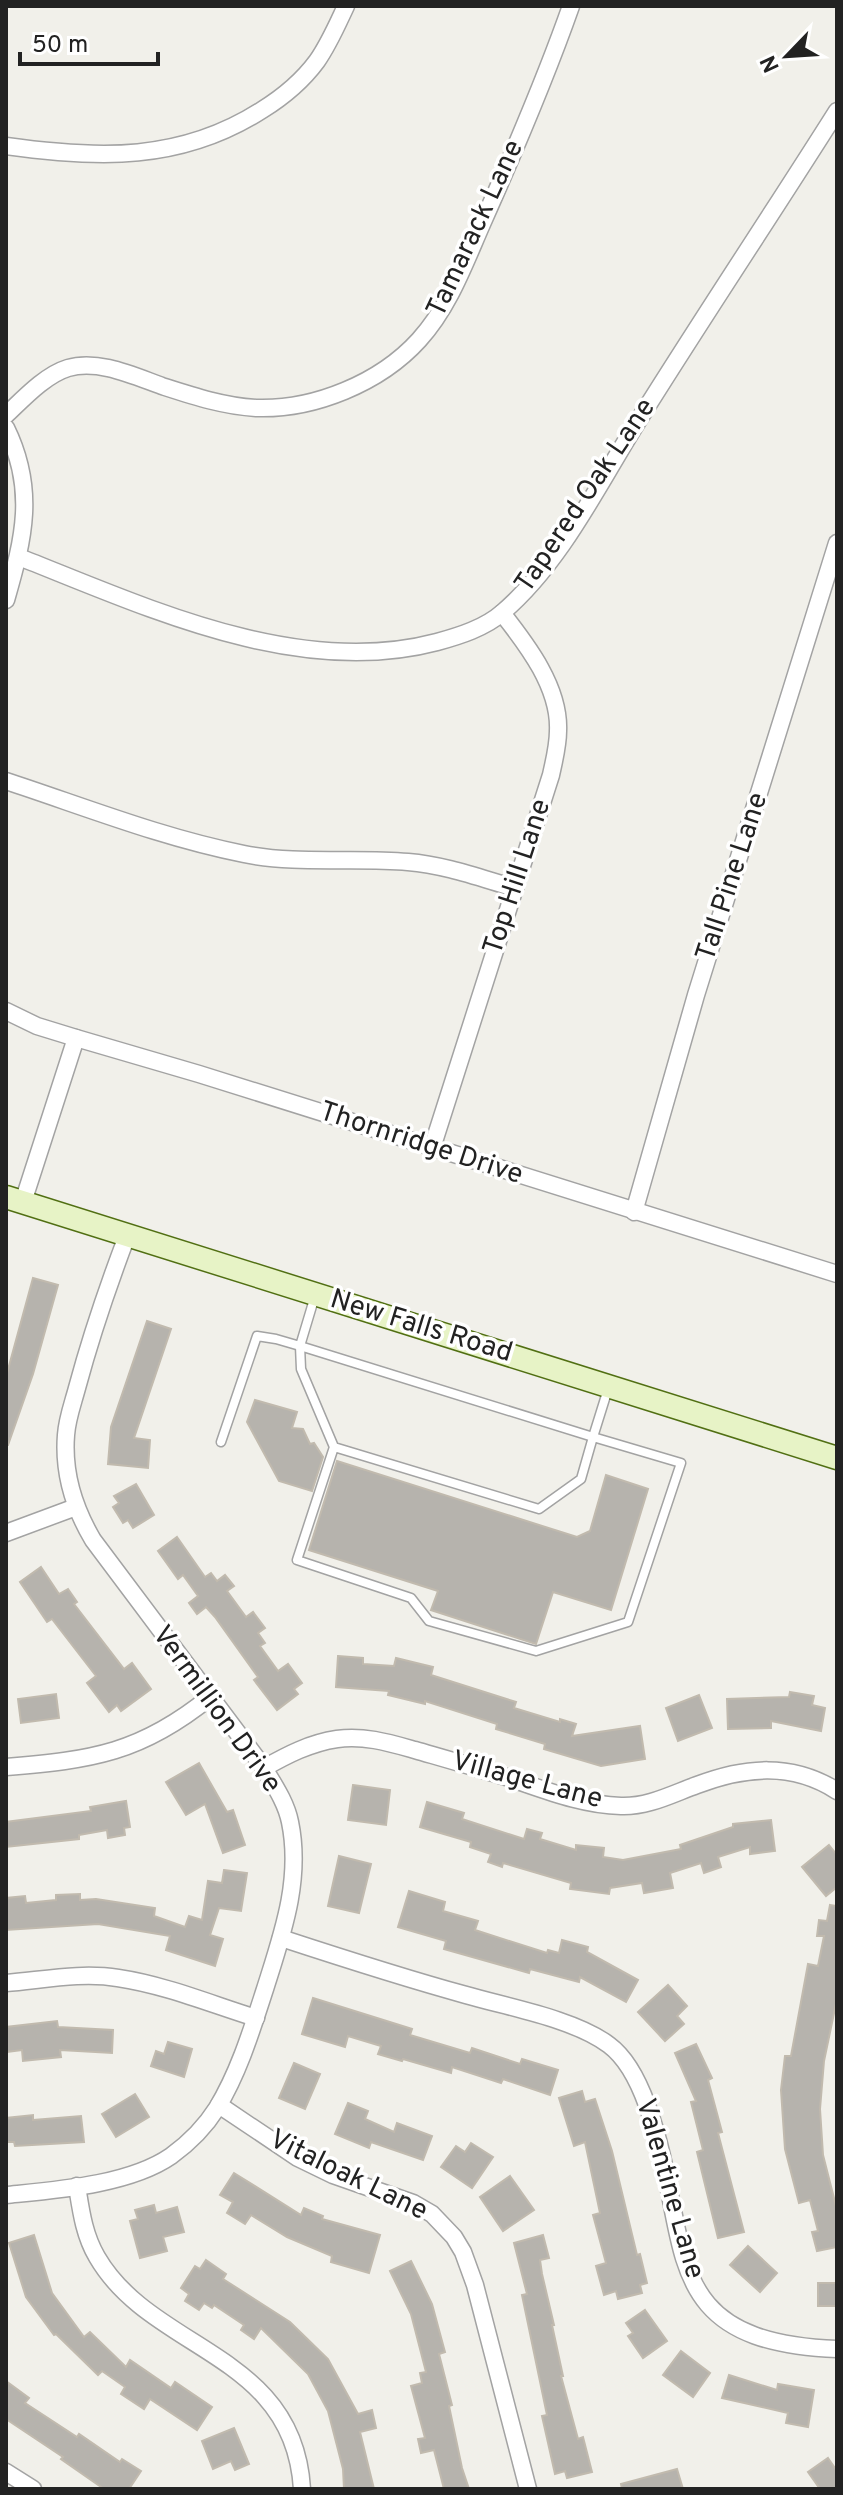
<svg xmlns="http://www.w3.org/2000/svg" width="843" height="2495" viewBox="0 0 843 2495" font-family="Overpass,sans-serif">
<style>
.building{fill:#b6b3ad;stroke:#c1baae;stroke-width:2}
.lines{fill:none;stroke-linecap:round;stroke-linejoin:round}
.service-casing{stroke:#a3a3a3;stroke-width:11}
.minor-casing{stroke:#a3a3a3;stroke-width:19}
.secondary-casing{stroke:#516f13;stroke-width:25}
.service{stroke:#fff;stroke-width:8}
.minor{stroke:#fff;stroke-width:16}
.secondary{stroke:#e7f3c6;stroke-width:22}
.labels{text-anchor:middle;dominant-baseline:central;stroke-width:7;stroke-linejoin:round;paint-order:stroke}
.street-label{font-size:28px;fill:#222;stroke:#fff}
</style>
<rect width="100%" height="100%" fill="#f1f0ea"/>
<g class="building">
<path d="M33,1278L58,1285L33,1374L8,1445H6V1377Z"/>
<path d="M147,1321L171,1329L134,1438L150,1440L148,1468L108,1464L111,1427Z"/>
<path d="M255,1400L297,1412L292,1428L303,1429L310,1444L314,1443L323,1457L312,1491L279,1481L247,1422Z"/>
<path d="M337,1461L577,1537L590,1531L606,1475L648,1489L611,1610L553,1592L536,1644L431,1610L438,1591L309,1550Z"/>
<path d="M136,1484L154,1515L133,1528L128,1520L123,1523L113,1507L119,1503L114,1496Z"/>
<path d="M177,1537L205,1577L211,1573L217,1581L225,1575L234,1586L227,1591L246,1617L253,1612L265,1628L258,1633L265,1643L260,1646L278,1671L288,1664L302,1683L294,1689L298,1694L277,1710L254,1680L258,1677L215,1617L206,1607L197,1614L189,1603L198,1596L183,1575L178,1579L158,1551Z"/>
<path d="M41,1567L59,1594L68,1589L77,1602L74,1604L124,1669L132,1663L151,1689L121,1711L117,1705L109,1712L87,1683L96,1676L52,1619L47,1622L20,1582Z"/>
<path d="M338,1656L363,1658V1664L394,1666L396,1658L433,1667L431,1675L516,1702L514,1708L560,1722V1719L576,1724L572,1736L640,1726L645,1759L601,1766L544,1749L545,1744L496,1729L497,1724L425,1701V1704L388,1695L389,1691L336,1687Z"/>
<path d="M790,1692L814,1696L812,1705L825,1708L821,1731L771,1721V1728L728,1729L727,1699L789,1697Z"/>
<path d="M56,1694L59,1718L21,1723L18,1699Z"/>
<path d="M699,1695L712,1728L678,1741L666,1708Z"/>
<path d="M199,1763L227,1812L233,1810L245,1845L223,1853L205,1804L186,1815L166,1782Z"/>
<path d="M353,1785L390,1790L386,1825L348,1820Z"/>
<path d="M126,1801L130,1827L124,1828L125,1835L108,1838L107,1830L79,1835V1839L6,1847V1822L91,1811L90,1807Z"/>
<path d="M427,1802L464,1813L462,1819L524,1839L527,1829L542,1833L540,1839L576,1850V1845L604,1848L603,1857L623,1860L681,1849L680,1845L733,1827V1824L771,1820L775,1851L750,1854V1847L718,1857L721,1867L704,1873L701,1863L670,1873L673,1888L644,1893L642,1883L610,1888L609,1894L570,1889L571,1883L503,1863L502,1867L488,1862L491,1854L470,1847L471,1842L420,1827Z"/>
<path d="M829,1845L837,1855V1887L826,1896L802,1867Z"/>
<path d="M339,1856L371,1864L359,1913L328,1906Z"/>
<path d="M224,1870L247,1873L241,1911L219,1908L210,1935L223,1939L215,1966L166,1950L170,1936L98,1924L6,1930V1898L25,1896L26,1903L56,1900V1895L80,1894V1900L96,1899L155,1908L154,1916L185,1927L189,1916L202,1920L208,1881L222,1883Z"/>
<path d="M409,1891L445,1902L443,1911L478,1921L475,1930L547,1953L548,1950L559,1953L562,1940L588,1947L587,1952L638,1980L626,2002L580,1977L579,1982L530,1969L529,1973L444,1949L446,1941L398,1927Z"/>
<path d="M830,1905L837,1906V1999L824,2061L820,2109L823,2155L837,2210V2247L817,2251L812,2232L818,2231L810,2200L799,2203L785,2149L781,2090L785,2056H791L808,1964L818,1966L824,1936H817L819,1920L827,1921Z"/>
<path d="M668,1985L687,2006L677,2016L684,2024L665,2041L638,2012Z"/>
<path d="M313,1998L412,2029L410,2035L470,2053L472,2048L520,2064L522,2059L558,2070L550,2095L503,2079L501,2083L452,2067L451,2073L403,2059L402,2061L378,2054L381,2046L348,2036L345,2047L302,2034Z"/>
<path d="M57,2021L58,2027L113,2030L112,2053L60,2050L61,2057L23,2061L22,2050L6,2052V2027Z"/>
<path d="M168,2042L192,2049L184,2077L151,2066L156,2051L164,2054Z"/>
<path d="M696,2044L712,2078L708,2080L722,2132L718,2133L744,2232L718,2238L697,2152L703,2150L691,2102L696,2101L675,2053Z"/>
<path d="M294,2063L320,2074L305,2109L279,2098Z"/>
<path d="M582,2091L585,2102L595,2099L612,2151L637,2255L640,2254L647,2283L640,2285L642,2293L618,2299L616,2291L604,2295L596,2266L606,2263L593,2215L600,2213L585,2142L574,2146L559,2098Z"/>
<path d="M135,2094L149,2117L116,2137L102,2114Z"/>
<path d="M348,2103L368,2111L365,2119L394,2132L397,2123L432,2136L423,2160L371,2142L369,2148L335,2134Z"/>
<path d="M33,2115V2120L81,2116L84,2142L15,2146L14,2142H6V2118Z"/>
<path d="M471,2143L493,2157L472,2188L441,2167L456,2146L465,2152Z"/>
<path d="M234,2173L301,2215L304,2208L323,2216L322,2219L380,2235L369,2273L331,2262L332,2256L287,2237L251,2215L245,2224L227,2213L233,2202L220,2195Z"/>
<path d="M510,2176L534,2210L503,2231L480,2197Z"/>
<path d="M154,2205L156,2213L177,2207L184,2232L163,2237L167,2251L140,2258L130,2221L138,2219L135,2210Z"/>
<path d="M34,2235L52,2293L84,2337L90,2332L126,2367L130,2360L171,2388L175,2382L212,2407L197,2430L150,2399L144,2409L121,2394L125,2387L102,2371L98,2375L56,2334L54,2335L26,2297L9,2243Z"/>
<path d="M543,2235L549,2258L540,2260L542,2274L554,2325H552L563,2376H561L578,2439L583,2437L592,2472L567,2478L565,2471L555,2474L542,2416L547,2415L522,2295L527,2294L514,2243Z"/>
<path d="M748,2246L777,2273L760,2292L730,2265Z"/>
<path d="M206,2260L226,2274L223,2279L290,2322L328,2359L358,2414L372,2410L376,2428L360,2432L374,2489H344L343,2469L328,2411L308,2374L261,2328L254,2339L241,2330L244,2325L214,2305L212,2308L204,2303L199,2310L185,2301L189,2294L181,2288L195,2266L200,2269Z"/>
<path d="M411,2261L432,2304L445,2352L439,2354L452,2405L449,2406L462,2468L469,2489H444L434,2450L421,2453L418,2439L425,2438L411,2386L422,2383L420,2373L426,2372L411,2314L390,2271Z"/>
<rect x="818" y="2283" width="19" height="23"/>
<path d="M645,2310L667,2341L643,2358L628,2336L633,2333L626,2323Z"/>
<path d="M681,2351L710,2373L693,2397L663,2375Z"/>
<path d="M729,2375L777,2390L778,2384L814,2390L808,2427L786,2423L788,2413L722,2398Z"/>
<path d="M6,2381L29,2398L25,2403L77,2437L79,2434L120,2462L122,2459L141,2471L129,2489H104L61,2459L63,2457L6,2419Z"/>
<path d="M234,2428L249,2464L235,2470L231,2461L213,2469L202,2441Z"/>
<path d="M828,2458L837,2471V2489H820L808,2472Z"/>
<path d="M677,2469L683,2489H622L621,2484Z"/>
</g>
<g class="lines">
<g class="service-casing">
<g id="service">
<path d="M221,1442L257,1336L276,1339L300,1346L315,1296"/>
<path d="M334,1447L297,1560L411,1598L429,1621L536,1651L628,1622L681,1463L593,1437L581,1479L539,1509L334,1447L301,1369L300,1346L593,1437L608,1389"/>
</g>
</g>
<g class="minor-casing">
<g id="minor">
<path d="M6,146C98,159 181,162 262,110C283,97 303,80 317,61C329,44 337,25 346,6"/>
<path d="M6,415C23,399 45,375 68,368C98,359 134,376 162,386C193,396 223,406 256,408C314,410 380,383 419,340C449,307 464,265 482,224C514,152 545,80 571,6"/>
<path d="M6,428C36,489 24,538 6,600"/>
<path d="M19,557C146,607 298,679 437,642C459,636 485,628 503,612C560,563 596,489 635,426C701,320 770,217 837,111"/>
<path d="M6,781C85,807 163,838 244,854C298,865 354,857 408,862C445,865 480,878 515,888"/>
<path d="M6,1011L37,1026L76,1038L199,1074L837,1274"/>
<path d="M432,1148L551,775C554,761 558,746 558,731C560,688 528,646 502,613"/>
<path d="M23,1202L76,1038"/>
<path d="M634,1212L696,995L837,543"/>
<path d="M6,1533L76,1507"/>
<path d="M6,1767C92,1760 141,1753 210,1697"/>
<path d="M264,1768C287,1755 310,1743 337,1739C364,1735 390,1743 415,1750C446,1759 478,1768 509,1778C545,1790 582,1805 621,1806C648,1807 672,1794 697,1785C744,1767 792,1762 837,1791"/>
<path d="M281,1938C342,1958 404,1978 466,1995C507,2007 575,2019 609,2045C628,2059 639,2083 647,2105C695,2236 649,2342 837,2349"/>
<path d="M6,1983C43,1980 81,1972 118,1978C165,1985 211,2004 256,2018"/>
<path d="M219,2105L298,2158L333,2175L413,2203L432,2214L454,2237L463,2252L475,2285L528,2489"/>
<path d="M77,2186C81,2211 84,2235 97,2257C152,2352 294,2352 302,2489"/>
<path d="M6,2195C56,2190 129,2185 171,2156C189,2143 205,2127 217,2108C239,2072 252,2029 265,1989C282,1935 302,1880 290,1822C286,1802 274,1785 264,1768L93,1540C74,1508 63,1473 66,1435C67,1419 73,1403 77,1388C91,1336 108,1286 127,1236"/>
<path d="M6,2472L33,2489"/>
</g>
</g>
<g class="secondary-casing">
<path id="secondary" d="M6,1197L837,1458"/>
</g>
<use href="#service" class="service"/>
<use href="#minor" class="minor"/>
<use href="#secondary" class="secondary"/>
</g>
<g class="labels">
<g class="street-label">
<text transform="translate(476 229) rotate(-65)">Tamarack Lane</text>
<text transform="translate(586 496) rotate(-56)">Tapered Oak Lane</text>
<text transform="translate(518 877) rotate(-72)">Top Hill Lane</text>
<text transform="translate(733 877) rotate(-72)">Tall Pine Lane</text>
<text transform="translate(421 1144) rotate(18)">Thornridge Drive</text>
<text transform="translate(421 1327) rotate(17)">New Falls Road</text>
<text transform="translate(216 1710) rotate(54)">Vermillion Drive</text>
<text transform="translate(527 1781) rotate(15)">Village Lane</text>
<text transform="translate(348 2176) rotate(26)">Vitaloak Lane</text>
<text transform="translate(669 2189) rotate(74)">Valentine Lane</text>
</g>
</g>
<rect width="843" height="2495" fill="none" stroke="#222222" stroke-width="16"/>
<g transform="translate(787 56) rotate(245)" stroke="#ffffff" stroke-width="6" paint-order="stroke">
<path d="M0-6L14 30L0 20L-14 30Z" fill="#222222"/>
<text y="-12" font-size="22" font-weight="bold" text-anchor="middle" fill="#222222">N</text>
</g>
<path d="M20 52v12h138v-12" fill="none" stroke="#222222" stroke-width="4"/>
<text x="32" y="52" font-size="24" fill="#222222" stroke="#ffffff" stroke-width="6" paint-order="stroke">50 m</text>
</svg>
